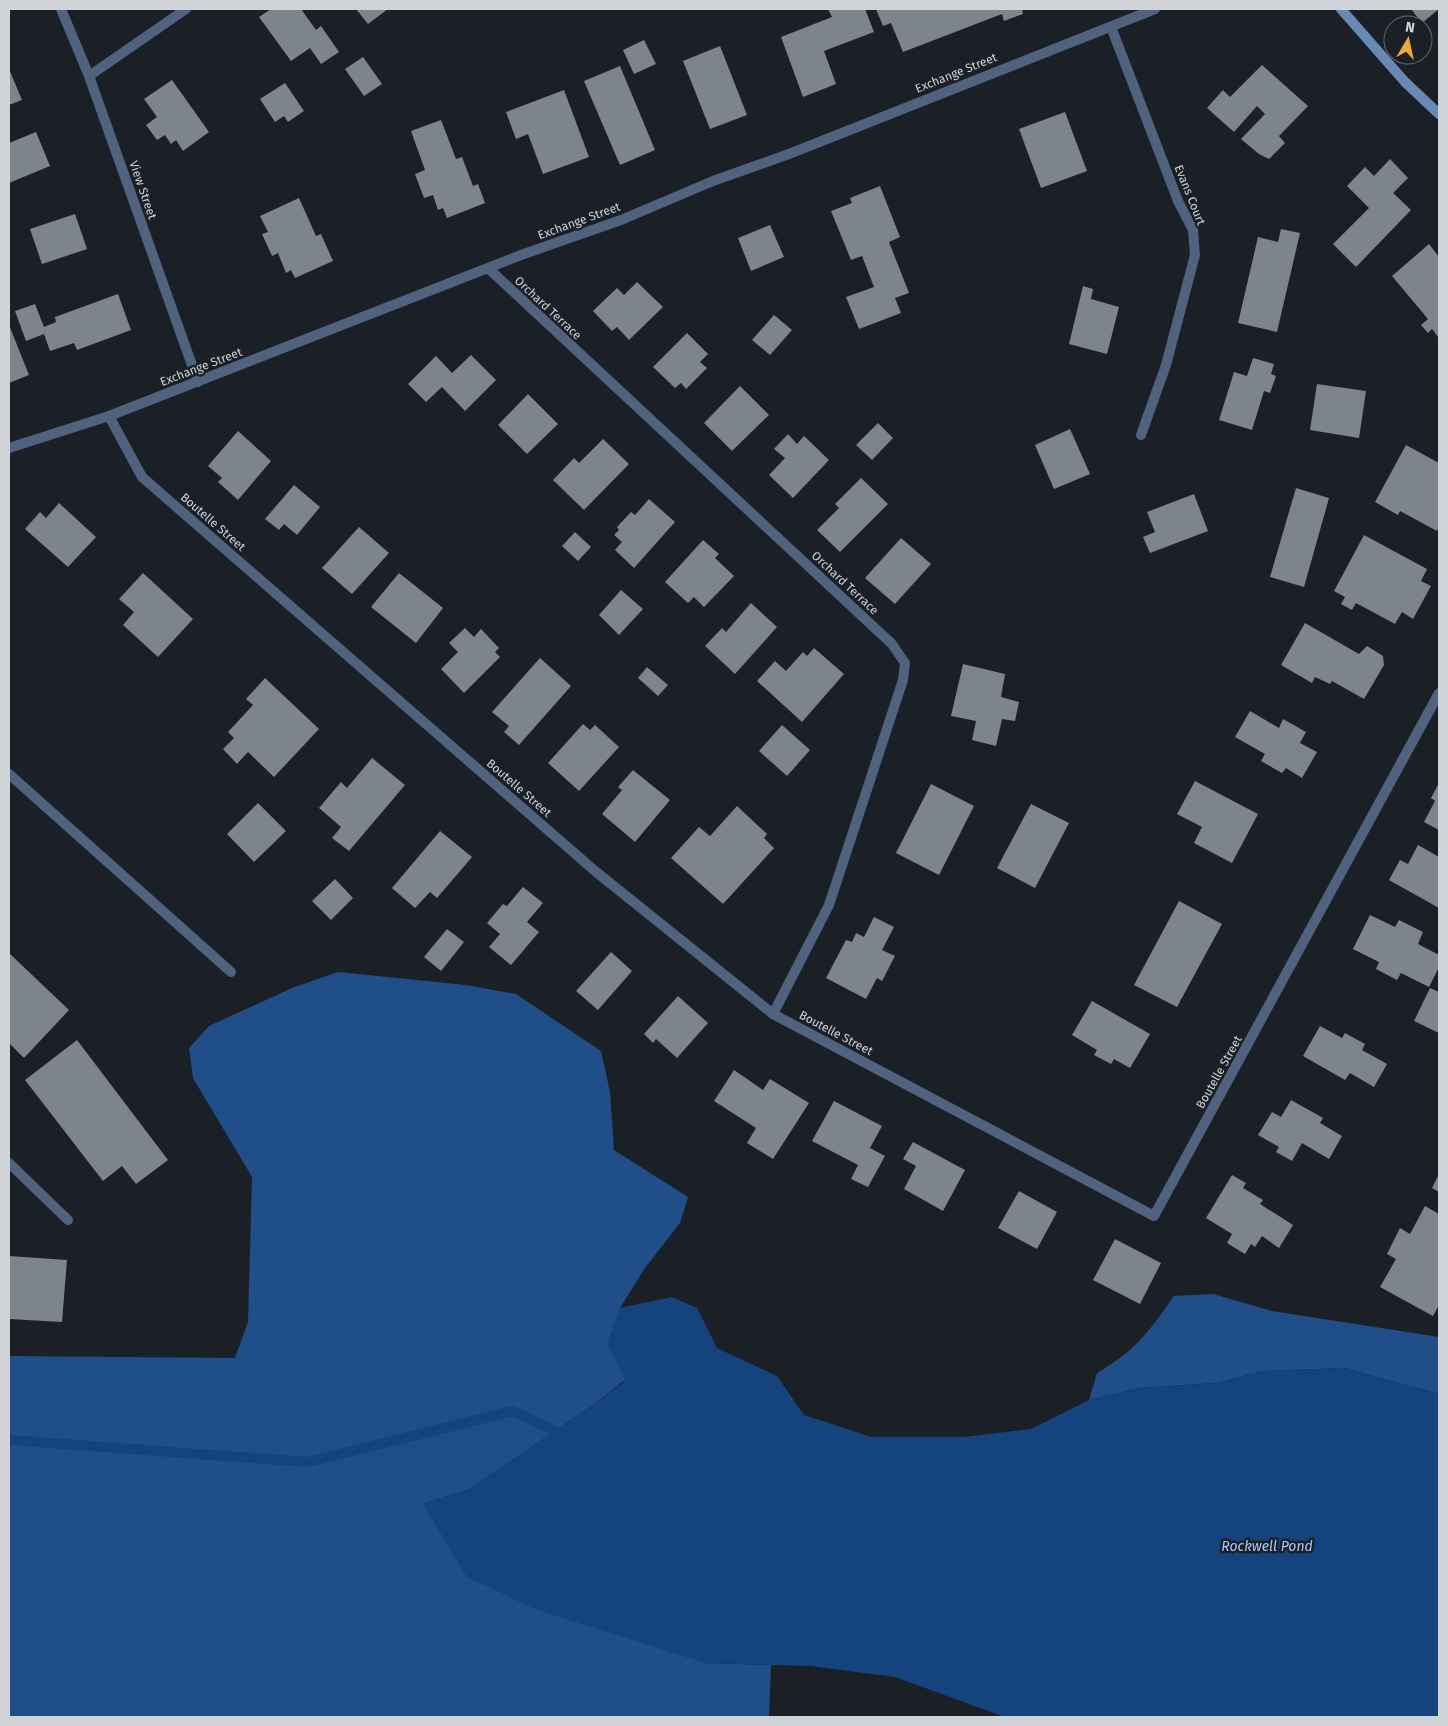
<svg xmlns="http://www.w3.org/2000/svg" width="1448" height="1726" viewBox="0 0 1448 1726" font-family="'Fira Sans',sans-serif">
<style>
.forest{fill:#1f4e89}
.water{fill:#14437d}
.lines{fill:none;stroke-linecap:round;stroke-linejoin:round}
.stream{stroke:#14437d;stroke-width:10}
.building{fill:#7e848c}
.street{stroke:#4f637e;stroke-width:10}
.secondary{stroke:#6989b5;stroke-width:10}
.labels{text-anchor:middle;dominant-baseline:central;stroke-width:5;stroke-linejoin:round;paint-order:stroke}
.street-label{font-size:12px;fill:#d0d3d8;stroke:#1b2027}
.water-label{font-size:14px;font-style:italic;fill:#a4cbff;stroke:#1b2027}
</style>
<rect width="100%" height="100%" fill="#1b2027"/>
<g class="forest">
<path d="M338,972L466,985L516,994L601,1051L610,1092L614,1150L688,1197L680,1223L645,1268L620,1308L626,1379L593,1405L470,1489L423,1504L705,1663L771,1665L769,1717H9V1356L235,1358L248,1322L252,1177L193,1078L189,1048L209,1026L292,988Z"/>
<path d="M1213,1294L1272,1311L1439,1337V1394L1344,1368L1263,1371L1217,1383L1139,1388L1089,1400L1097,1373C1136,1350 1148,1333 1174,1296Z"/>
</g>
<path class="water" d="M672,1297L697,1308L717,1348L777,1376L804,1415L871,1437H964L1031,1429L1089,1400L1139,1388L1217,1383L1263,1371L1344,1368L1439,1394V1717H1005L895,1677L810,1666L705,1663L535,1609L467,1577L423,1504L470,1489L593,1405L626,1380L607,1344L620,1308Z"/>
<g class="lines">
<path class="stream" d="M9,1440L308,1462L513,1411L555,1431L568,1434"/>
</g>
<g class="building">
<path d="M271,9H301L316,30L321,26L339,52L321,64L310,48L291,61L259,17Z"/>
<path d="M356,9H388L368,24Z"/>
<path d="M828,9H865L874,32L824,51L836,84L803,97L781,37L832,17Z"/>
<path d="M876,9H1022L1023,14L1004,21L1002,14L903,52L891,23L883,26Z"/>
<path d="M1411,9H1439L1422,23Z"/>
<path d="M644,40L656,64L634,74L623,50Z"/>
<path d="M720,46L747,115L710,129L683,61Z"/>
<path d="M363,57L382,84L364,96L345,69Z"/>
<path d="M1262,65L1308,106L1279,136L1285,143L1269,159L1259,154L1241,139L1265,114L1257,106L1234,132L1207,108L1223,90L1230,97Z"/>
<path d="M620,66L655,150L620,165L584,81Z"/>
<path d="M9,69L22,100L9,105Z"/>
<path d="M172,80L209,132L183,151L176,140L171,144L165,135L157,140L146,125L157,117L144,99Z"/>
<path d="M285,83L304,111L288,122L284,116L275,122L260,99Z"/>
<path d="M564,90L589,157L543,174L528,134L516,139L506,112Z"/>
<path d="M1065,112L1087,171L1041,188L1019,129Z"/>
<path d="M441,120L456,159L462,157L473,186L478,184L485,203L447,218L443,208L438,210L433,195L424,198L415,174L425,170L411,131Z"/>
<path d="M36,132L50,166L9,183V143Z"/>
<path d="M1390,159L1408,178L1393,193L1411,210L1356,267L1333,244L1369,208L1347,186L1365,167L1374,176Z"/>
<path d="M880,186L900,237L889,242L909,293L895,298L901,313L859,329L846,297L874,287L862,256L851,260L831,211L852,203L850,198Z"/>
<path d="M299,198L316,236L321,234L333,261L295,278L291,270L286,273L278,253L272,256L262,234L268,232L260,216Z"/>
<path d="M75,214L87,249L42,264L30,229Z"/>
<path d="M770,225L784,257L751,271L738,238Z"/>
<path d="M1281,229L1300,233L1277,332L1238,323L1258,237L1278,242Z"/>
<path d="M1429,244L1439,257V338L1432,329L1428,333L1421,325L1428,319L1392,276Z"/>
<path d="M637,282L663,307L629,340L617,327L612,331L593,311L617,288L624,295Z"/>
<path d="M1083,286L1093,289L1091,299L1119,307L1107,354L1069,344Z"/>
<path d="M118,294L131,330L77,350L74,343L50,351L44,334L26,341L15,311L35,304L44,327L56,322L55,317Z"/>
<path d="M774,315L792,330L770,355L752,340Z"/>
<path d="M9,325L29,375L9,383Z"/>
<path d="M687,333L708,354L700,362L707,368L686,389L681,383L675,388L653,367Z"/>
<path d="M471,355L496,380L465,411L442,387L426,402L408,384L436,356L452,373Z"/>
<path d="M1253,358L1274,364L1271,374L1276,376L1270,393L1264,391L1252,430L1219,420L1234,372L1247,376Z"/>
<path d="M1317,384L1366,391L1359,438L1310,430Z"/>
<path d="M740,386L769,415L732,451L704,423Z"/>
<path d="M528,394L558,424L527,454L498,425Z"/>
<path d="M878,423L893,438L872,460L856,445Z"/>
<path d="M1070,429L1090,474L1054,489L1035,445Z"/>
<path d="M238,431L271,461L238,500L218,482L222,478L208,466Z"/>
<path d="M788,434L797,444L804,436L829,460L793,498L769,475L785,458L774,449Z"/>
<path d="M603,439L629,464L584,510L553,480L574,458L579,463Z"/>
<path d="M1406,445L1439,463V526L1437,531L1400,511L1398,515L1375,502Z"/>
<path d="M861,478L888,504L840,552L817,530L839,508L835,504Z"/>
<path d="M294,485L320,507L297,535L284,524L279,530L265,519Z"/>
<path d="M1296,488L1329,498L1304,587L1270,577Z"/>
<path d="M1194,494L1208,531L1150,553L1143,537L1155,532L1147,512Z"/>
<path d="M649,499L675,522L634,568L615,550L622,542L614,535L619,530L617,527L631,512L635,515Z"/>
<path d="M59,503L96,537L68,567L25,529L40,512L46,518Z"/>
<path d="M359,527L389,553L352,594L322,568Z"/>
<path d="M575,532L591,547L578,561L562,546Z"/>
<path d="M1364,535L1427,569L1421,581L1431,586L1413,619L1402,612L1395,624L1356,603L1352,610L1341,604L1345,597L1334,591Z"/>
<path d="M901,538L931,564L895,604L865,578Z"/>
<path d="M703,540L719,554L715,558L734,576L704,607L694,597L688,603L665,582Z"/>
<path d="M143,573L193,619L158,657L123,625L134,612L119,599Z"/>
<path d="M399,573L443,608L416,643L371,607Z"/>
<path d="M621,590L643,609L619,635L599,615Z"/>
<path d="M751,603L777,627L735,674L705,646L722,628L726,632Z"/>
<path d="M1305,623L1359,654L1367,646L1383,656L1384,665L1364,699L1332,681L1330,684L1315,677L1312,683L1281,665Z"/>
<path d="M465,628L474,637L481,629L499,648L495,652L500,657L464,693L441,669L458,652L449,643Z"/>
<path d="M814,648L844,674L802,722L757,681L775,661L786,671L803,652L807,656Z"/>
<path d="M540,658L571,686L519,745L504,732L509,726L492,712Z"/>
<path d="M963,664L1005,674L1001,697L1019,702L1015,721L1002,719L996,746L972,740L976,721L951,716Z"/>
<path d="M647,667L668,685L658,696L638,678Z"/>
<path d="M265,678L319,729L274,777L248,752L237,764L223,749L234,738L228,732L253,705L246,699Z"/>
<path d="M1250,711L1279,728L1283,719L1306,732L1300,743L1317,752L1302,778L1286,768L1282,773L1261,761L1265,754L1235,737Z"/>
<path d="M583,724L590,730L595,725L619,747L579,791L548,763Z"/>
<path d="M782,725L810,750L787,776L759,751Z"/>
<path d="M372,758L405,785L349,851L332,838L341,827L319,808L341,782L347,788Z"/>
<path d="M633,770L670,800L635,842L602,814L622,790L618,787Z"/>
<path d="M1195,781L1258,814L1232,863L1194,843L1202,827L1177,814Z"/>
<path d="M1439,783V830L1424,822L1435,801L1431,798Z"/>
<path d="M931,784L974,806L939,875L896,853Z"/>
<path d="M258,803L286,831L254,862L227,834Z"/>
<path d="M1031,804L1069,823L1035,888L997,868Z"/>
<path d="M737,806L767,834L764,838L774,848L723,904L671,858L699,827L710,836Z"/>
<path d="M440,831L472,857L437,898L430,892L415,908L392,888Z"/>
<path d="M1418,845L1439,857V908L1389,880L1400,860L1408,864Z"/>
<path d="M335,879L353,898L331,920L312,901Z"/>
<path d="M523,887L543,903L527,922L539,932L511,965L489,947L500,934L487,923L503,904L507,906Z"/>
<path d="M1179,901L1222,924L1177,1007L1134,985Z"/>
<path d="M1370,915L1395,927L1399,920L1423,932L1418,944L1439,955V967L1429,987L1401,973L1397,980L1376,969L1379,962L1353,949Z"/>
<path d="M874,917L894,927L882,950L895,956L882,981L877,978L866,999L826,978L846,940L852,942L856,933L864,937Z"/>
<path d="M447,929L464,942L441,971L424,957Z"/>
<path d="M611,952L632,971L598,1010L576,991Z"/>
<path d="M9,953L69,1010L24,1058L9,1043Z"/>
<path d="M1430,988L1439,992V1033L1414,1021Z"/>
<path d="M678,996L708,1023L677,1058L656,1039L653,1043L644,1034Z"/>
<path d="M1092,1001L1150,1034L1130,1068L1114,1059L1111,1064L1094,1055L1097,1050L1072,1035Z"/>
<path d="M1320,1026L1342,1038L1345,1033L1365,1044L1362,1050L1387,1064L1374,1087L1350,1073L1345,1080L1303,1056Z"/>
<path d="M77,1040L168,1160L136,1184L122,1166L103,1181L25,1080Z"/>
<path d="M734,1070L763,1090L770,1079L809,1103L773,1159L747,1143L756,1128L714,1101Z"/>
<path d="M1291,1100L1323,1118L1320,1123L1342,1136L1329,1159L1302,1143L1292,1161L1276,1152L1279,1147L1258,1135L1272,1112L1281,1117Z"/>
<path d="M834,1101L882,1126L870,1148L885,1156L868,1187L851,1179L858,1165L812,1141Z"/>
<path d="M913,1142L965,1170L943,1211L904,1189L916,1166L903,1159Z"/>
<path d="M1439,1174V1192L1432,1188Z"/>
<path d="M1232,1175L1246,1183L1243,1188L1263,1200L1260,1204L1293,1225L1279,1248L1262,1236L1255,1247L1251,1244L1245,1254L1227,1243L1232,1234L1206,1218Z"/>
<path d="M1019,1191L1057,1212L1037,1249L998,1228Z"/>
<path d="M1425,1206L1439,1214V1305L1433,1316L1380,1287L1396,1259L1387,1254L1400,1228L1410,1234Z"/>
<path d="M1115,1239L1161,1263L1140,1304L1093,1280Z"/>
<path d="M9,1256L67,1260L62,1322L9,1319Z"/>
</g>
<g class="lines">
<g class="street">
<path d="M61,9L89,76L198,382"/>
<path d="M1111,27L1178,201L1193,230L1195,255L1166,365L1141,435"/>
<path d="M89,76L186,9"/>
<path d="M489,269L892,644L905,663L903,680L829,905L773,1014"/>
<path d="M109,416L142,477L595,871L773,1014L1154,1216L1439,693"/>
<path d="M9,448L109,416L521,255L621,220L713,181L789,154L1155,9"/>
<path d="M9,774L231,972"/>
<path d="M9,1163L68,1220"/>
</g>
<path class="secondary" d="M1341,9L1405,82L1439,114"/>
</g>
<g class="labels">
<g class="street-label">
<text transform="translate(956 73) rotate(-22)">Exchange Street</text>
<text transform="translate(143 190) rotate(71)">View Street</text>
<text transform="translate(1190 195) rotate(68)">Evans Court</text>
<text transform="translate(579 221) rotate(-20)">Exchange Street</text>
<text transform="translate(548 308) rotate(43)">Orchard Terrace</text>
<text transform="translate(201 367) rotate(-21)">Exchange Street</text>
<text transform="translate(213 522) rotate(41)">Boutelle Street</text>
<text transform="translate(845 583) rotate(43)">Orchard Terrace</text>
<text transform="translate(519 788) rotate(41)">Boutelle Street</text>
<text transform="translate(836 1033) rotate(28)">Boutelle Street</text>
<text transform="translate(1219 1072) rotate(-61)">Boutelle Street</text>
</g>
<g class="water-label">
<text x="1267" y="1546">Rockwell Pond</text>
</g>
</g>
<rect width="1448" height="1726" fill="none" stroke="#d0d3d8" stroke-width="20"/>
<g transform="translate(1408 40) rotate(9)"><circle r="24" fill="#1b2027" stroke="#63686e"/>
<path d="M0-4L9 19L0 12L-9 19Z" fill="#eba93a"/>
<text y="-8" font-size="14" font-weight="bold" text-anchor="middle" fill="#d0d3d8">N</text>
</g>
</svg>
